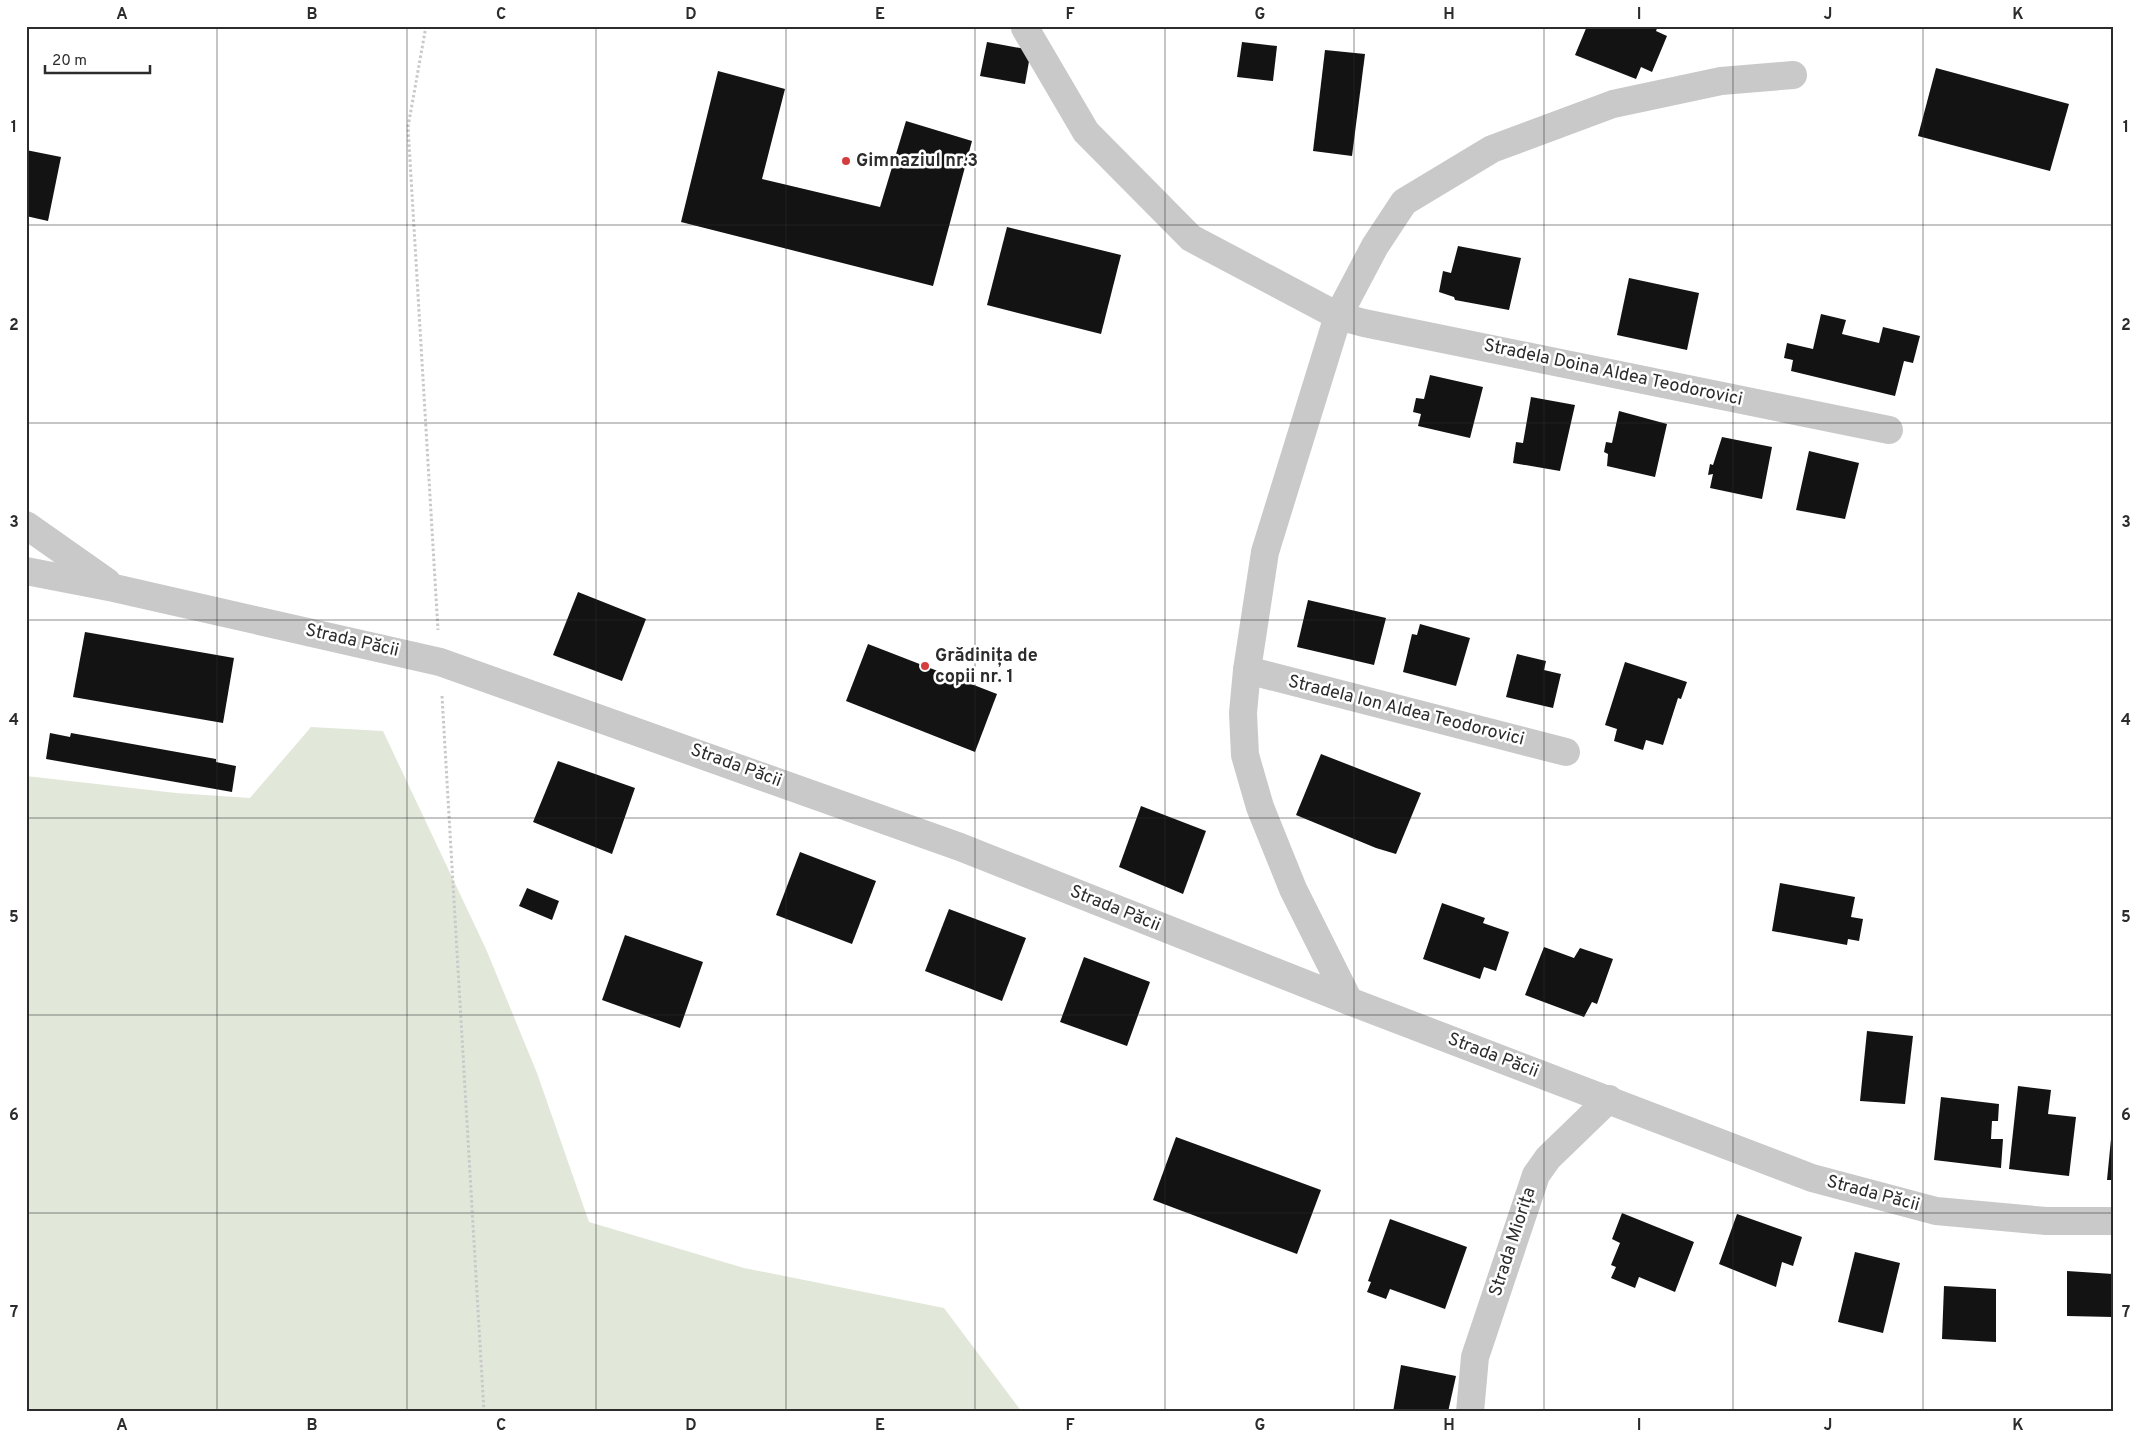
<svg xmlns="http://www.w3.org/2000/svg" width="2140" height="1438" viewBox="0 0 2140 1438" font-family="Overpass,sans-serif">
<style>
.green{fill:#e1e8da}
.building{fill:#131313}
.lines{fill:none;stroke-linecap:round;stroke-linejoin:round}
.path{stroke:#c9c9c9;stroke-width:3;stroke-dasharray:2.5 2.5;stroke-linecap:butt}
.minor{stroke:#c9c9c9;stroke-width:28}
.grid{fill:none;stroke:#2c2c2c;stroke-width:1;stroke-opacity:0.55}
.poi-dot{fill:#d33d3e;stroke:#fff;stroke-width:2}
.labels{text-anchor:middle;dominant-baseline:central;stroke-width:5;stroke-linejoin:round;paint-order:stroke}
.poi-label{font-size:18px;font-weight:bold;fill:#2c2c2c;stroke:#fff;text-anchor:start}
.street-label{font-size:18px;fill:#2c2c2c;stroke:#fff}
.neatline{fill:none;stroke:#2c2c2c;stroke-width:2}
.grid-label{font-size:16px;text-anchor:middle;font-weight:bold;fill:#2c2c2c}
</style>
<rect width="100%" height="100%" fill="#fff"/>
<path class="green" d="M311,727L383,731L486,949L537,1073L589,1222L744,1268L944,1308L1022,1412H26V776L176,793L250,798Z"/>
<g class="building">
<path d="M1587,26H1658L1656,31L1667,36L1652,72L1641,67L1636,79L1575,55Z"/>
<path d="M987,42L1031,50L1025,84L980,76Z"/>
<path d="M1242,42L1277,46L1273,81L1237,77Z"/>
<path d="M1325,50L1365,54L1352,156L1313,151Z"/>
<path d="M1936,68L2069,104L2050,171L1918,136Z"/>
<path d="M718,71L785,89L762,179L880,207L906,121L972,141L933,286L681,222Z"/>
<path d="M26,150L61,157L48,221L26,216Z"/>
<path d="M1007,227L1121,255L1101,334L987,305Z"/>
<path d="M1458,246L1521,258L1509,310L1455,300L1454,297L1439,292L1443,271L1451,273Z"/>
<path d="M1629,278L1699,293L1687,350L1617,335Z"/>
<path d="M1821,314L1846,320L1842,334L1879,343L1883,327L1920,336L1913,363L1904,361L1895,396L1791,371L1793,360L1784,358L1787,343L1813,349Z"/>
<path d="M1430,375L1483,387L1470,438L1418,426L1421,414L1413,412L1416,398L1424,399Z"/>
<path d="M1531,397L1575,405L1560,471L1513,463L1516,442L1523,443Z"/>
<path d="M1619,411L1667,424L1655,477L1607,466L1608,454L1604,452L1606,442L1612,443Z"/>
<path d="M1722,437L1772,447L1762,499L1710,488L1713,474L1708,475L1710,464L1713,465Z"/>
<path d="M1809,451L1859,463L1845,519L1796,510Z"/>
<path d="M578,592L646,619L622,681L553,655Z"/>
<path d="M1308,600L1386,618L1374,665L1297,647Z"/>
<path d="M1420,624L1470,638L1456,686L1403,672L1412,634L1417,635Z"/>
<path d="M85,632L234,658L223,723L73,697Z"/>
<path d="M868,644L997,694L975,752L846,701Z"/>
<path d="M1517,654L1546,661L1544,670L1561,674L1553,708L1506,697Z"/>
<path d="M1625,662L1687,682L1681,699L1678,698L1663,745L1646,740L1643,750L1614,741L1617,729L1605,725Z"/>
<path d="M50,733L70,737L71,733L216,759V762L236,766L232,792L46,759Z"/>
<path d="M1321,754L1421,793L1396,854L1376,848L1296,815Z"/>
<path d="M558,761L635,788L612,854L533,822Z"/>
<path d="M1141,806L1206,831L1183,894L1119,867Z"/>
<path d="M800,852L876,881L852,944L776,915Z"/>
<path d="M1780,883L1855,897L1851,917L1863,919L1859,941L1848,939L1847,945L1772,931Z"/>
<path d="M527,888L559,901L552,920L519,906Z"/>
<path d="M1442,903L1485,918L1483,923L1509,932L1496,971L1484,967L1480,979L1423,959Z"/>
<path d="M949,909L1026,938L1002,1001L925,971Z"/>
<path d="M625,935L703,962L680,1028L602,1000Z"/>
<path d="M1544,947L1574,958L1580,948L1613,959L1597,1004L1592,1002L1584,1017L1525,995Z"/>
<path d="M1084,957L1150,982L1127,1046L1060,1022Z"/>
<path d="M1867,1031L1913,1036L1905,1104L1860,1101Z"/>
<path d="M2018,1086L2051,1090L2048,1114L2076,1117L2069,1176L2009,1169Z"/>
<path d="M1941,1097L1999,1104L1998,1121H1992L1991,1139H2003L2001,1168L1934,1160Z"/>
<path d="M2112,1129H2114V1180H2107Z"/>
<path d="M1176,1137L1321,1190L1297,1254L1153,1200Z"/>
<path d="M1622,1213L1694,1242L1675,1292L1639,1277L1635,1288L1611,1278L1616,1267L1611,1265L1620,1243L1612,1239Z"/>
<path d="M1737,1214L1802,1237L1793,1266L1782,1262L1776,1287L1719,1264Z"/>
<path d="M1390,1219L1467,1247L1445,1309L1390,1289L1386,1299L1367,1292L1371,1282L1368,1281Z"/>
<path d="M1855,1252L1900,1263L1883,1333L1838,1322Z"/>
<path d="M2067,1271L2113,1274V1317L2067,1316Z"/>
<path d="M1944,1286L1996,1289V1342L1942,1339Z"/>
<path d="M1401,1365L1456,1376L1448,1412H1393Z"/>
</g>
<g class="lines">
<g class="path">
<path d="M426,26L408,127L438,630"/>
<path d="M442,696L484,1412"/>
</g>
<g class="minor">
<path d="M1025,28L1086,132L1191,238L1338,316L1364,323L1889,430"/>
<path d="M26,525L107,582"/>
<path d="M26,571L114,588L440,662L960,847L1349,1001L1812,1178L1936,1211L2046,1221H2114"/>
<path d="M1247,670L1566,752"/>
<path d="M1349,1001L1293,889L1260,807L1245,755L1243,713L1247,670L1265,552L1338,316L1375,246L1404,202L1492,149L1613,104L1721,81L1793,75"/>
<path d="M1470,1412L1475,1357L1536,1175L1548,1158L1609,1099"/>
</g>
</g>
<path class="grid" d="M217,26V1412M407,26V1412M596,26V1412M786,26V1412M975,26V1412M1165,26V1412M1354,26V1412M1544,26V1412M1733,26V1412M1923,26V1412M26,225H2114M26,423H2114M26,620H2114M26,818H2114M26,1015H2114M26,1213H2114"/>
<g class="poi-dot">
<circle cx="846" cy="161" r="5"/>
<circle cx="925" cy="666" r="5"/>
</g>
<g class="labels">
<g class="poi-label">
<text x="856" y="161">Gimnaziul nr.3</text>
<text x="935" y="656">Grădinița de<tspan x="935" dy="21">copii nr. 1</tspan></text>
</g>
<g class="street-label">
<text transform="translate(1613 373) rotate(12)">Stradela Doina Aldea Teodorovici</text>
<text transform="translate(352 641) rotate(13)">Strada Păcii</text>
<text transform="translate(1406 711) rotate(14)">Stradela Ion Aldea Teodorovici</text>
<text transform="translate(736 766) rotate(20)">Strada Păcii</text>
<text transform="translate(1115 909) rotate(22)">Strada Păcii</text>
<text transform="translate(1493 1056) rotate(21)">Strada Păcii</text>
<text transform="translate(1873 1194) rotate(15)">Strada Păcii</text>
<text transform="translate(1513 1242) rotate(-72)">Strada Miorița</text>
</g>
</g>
<rect width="2140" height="1438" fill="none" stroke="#ffffff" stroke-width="55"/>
<path d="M45 65v8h105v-8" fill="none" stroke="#2c2c2c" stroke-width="2.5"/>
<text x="52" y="65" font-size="15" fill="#2c2c2c" stroke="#ffffff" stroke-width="4" paint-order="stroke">20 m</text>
<rect x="28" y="28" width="2084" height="1382" class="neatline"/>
<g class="grid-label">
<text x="122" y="19">A</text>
<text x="312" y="19">B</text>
<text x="501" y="19">C</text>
<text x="691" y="19">D</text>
<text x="880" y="19">E</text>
<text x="1070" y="19">F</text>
<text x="1260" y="19">G</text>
<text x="1449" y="19">H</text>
<text x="1639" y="19">I</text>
<text x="1828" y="19">J</text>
<text x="2018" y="19">K</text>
<text x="14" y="132">1</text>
<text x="2126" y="132">1</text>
<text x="14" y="330">2</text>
<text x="2126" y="330">2</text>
<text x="14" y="527">3</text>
<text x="2126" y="527">3</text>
<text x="14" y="725">4</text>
<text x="2126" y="725">4</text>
<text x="14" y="922">5</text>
<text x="2126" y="922">5</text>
<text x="14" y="1120">6</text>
<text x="2126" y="1120">6</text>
<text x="14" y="1317">7</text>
<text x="2126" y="1317">7</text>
<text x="122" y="1430">A</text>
<text x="312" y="1430">B</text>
<text x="501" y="1430">C</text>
<text x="691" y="1430">D</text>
<text x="880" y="1430">E</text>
<text x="1070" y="1430">F</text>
<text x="1260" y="1430">G</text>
<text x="1449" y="1430">H</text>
<text x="1639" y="1430">I</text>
<text x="1828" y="1430">J</text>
<text x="2018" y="1430">K</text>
</g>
</svg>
